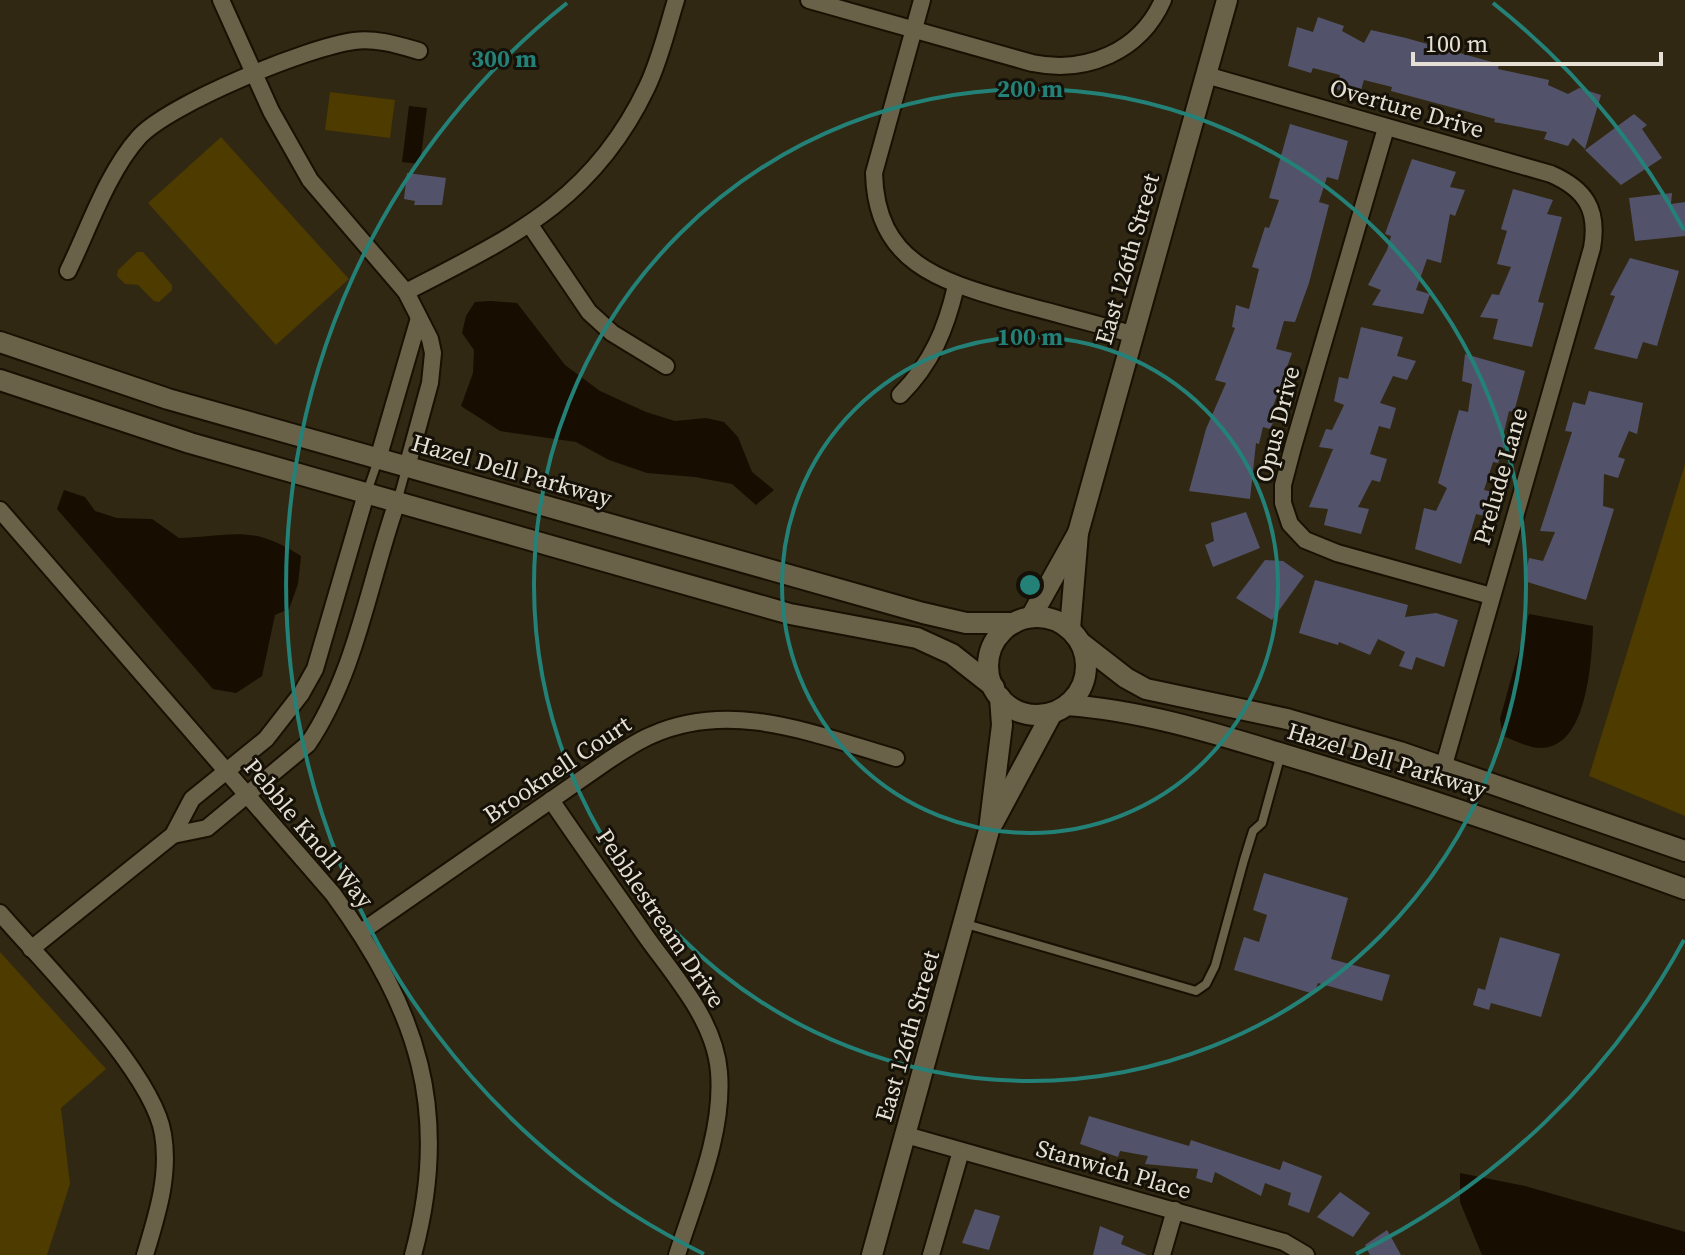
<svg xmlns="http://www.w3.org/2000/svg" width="1685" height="1255" viewBox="0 0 1685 1255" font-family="'Source Serif 4',serif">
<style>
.green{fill:#4d3b00}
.water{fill:#170d00}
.building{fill:#52536a}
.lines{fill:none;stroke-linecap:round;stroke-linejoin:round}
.lane-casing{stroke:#181000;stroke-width:12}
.street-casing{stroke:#181000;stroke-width:20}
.secondary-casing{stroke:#181000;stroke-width:24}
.lane{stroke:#6a6149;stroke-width:8}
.street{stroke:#6a6149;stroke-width:16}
.secondary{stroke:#6a6149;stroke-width:20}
.ring{fill:none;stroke:#248178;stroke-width:4}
.labels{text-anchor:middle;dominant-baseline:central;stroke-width:6;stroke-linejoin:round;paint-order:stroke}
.street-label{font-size:24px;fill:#e5e0d3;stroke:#151108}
.centre{fill:#248178;stroke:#151108;stroke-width:4}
.ring-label{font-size:24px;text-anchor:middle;font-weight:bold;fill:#248178;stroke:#151108;stroke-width:6;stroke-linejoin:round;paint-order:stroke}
</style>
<rect width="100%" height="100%" fill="#302812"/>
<g class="green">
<path d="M330,92L395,100L390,138L325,130Z"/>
<path d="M221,137L349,279L276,345L148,203Z"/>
<path d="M137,252H143L172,285V290L159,302L154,301L138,285L125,284L117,276L118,270Z"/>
<path d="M1685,464V816L1589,776Z"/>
<path d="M0,952L106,1069L61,1108L70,1184L47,1255H0Z"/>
</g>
<g class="water">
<path d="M409,106L427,108L420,164L402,162Z"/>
<path d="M491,301L517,303L565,365L600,391L646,412L675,421L706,418L724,422L738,437L752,472L774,490L756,505L732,484L695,477L647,473L609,460L576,442L500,431L461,406L473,373L474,350L462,333L466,316L475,302Z"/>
<path d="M64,490L85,497L95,511L117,518L152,519L179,538C234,536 251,524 301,556L298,584L289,609L275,615L262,676L236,693L213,689L57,509Z"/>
<path d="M1529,614L1593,626C1592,657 1588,734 1552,746C1535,752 1519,742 1503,736L1500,719Z"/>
<path d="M1460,1173L1525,1186L1685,1232V1255H1482L1460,1202Z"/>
</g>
<g class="building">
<path d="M1318,17L1344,26L1342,31L1364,43L1371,30L1406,38L1499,64L1498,69L1549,80L1548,85L1568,94L1579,88L1601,95L1585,149L1573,138L1568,146L1544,139L1547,132L1494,122L1495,119L1391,91L1392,87L1364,80L1359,97L1336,89L1340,75L1313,68L1311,73L1288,66L1297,27L1313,32Z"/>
<path d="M1634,114L1647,125L1642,129L1662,158L1621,185L1585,150Z"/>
<path d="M1290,124L1348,141L1338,180L1327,177L1319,202L1329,205L1309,283L1295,322L1284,321L1276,349L1292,353L1270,415L1276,416L1270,429L1263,427L1259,444L1256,443L1250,499L1189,491L1206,429L1226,383L1215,380L1235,328L1232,327L1236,305L1249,309L1259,269L1252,267L1265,227L1269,228L1279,200L1269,198Z"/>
<path d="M1412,159L1456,172L1450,187L1465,190L1455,216L1450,214L1441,263L1427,259L1416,290L1430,294L1423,314L1372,305L1381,290L1368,285L1387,250L1391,236L1385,234Z"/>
<path d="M407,173L446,178L442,205H414L415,201L404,199Z"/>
<path d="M1513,189L1553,200L1547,214L1562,217L1538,302L1544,303L1532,347L1493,339L1498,319L1480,317L1492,294L1499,295L1511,267L1497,264L1507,231L1501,229Z"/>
<path d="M1672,193L1671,204L1685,202V236L1635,241L1629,198Z"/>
<path d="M1630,258L1679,271L1657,346L1643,342L1637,359L1594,349L1615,296L1610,295Z"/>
<path d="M1361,327L1403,337L1397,356L1416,361L1407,380L1393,376L1380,403L1396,408L1390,429L1379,426L1370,454L1387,459L1380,482L1372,480L1358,507L1369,509L1361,534L1324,525L1328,509L1309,507L1333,449L1319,447L1326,429L1332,430L1344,405L1334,401L1339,377L1348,379Z"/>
<path d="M1465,354L1525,371L1514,412L1509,411L1503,436L1508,438L1498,463L1493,462L1484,490L1493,492L1484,516L1476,514L1461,564L1415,549L1424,508L1436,511L1447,488L1438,483L1459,410L1468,412L1472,384L1462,381Z"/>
<path d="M1589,391L1643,403L1637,434L1629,431L1618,457L1625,459L1618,478L1604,474L1603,506L1614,509L1586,600L1524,581L1529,558L1543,561L1555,532L1540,531L1572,432L1565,431L1573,402L1585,405Z"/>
<path d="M1246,512L1260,548L1213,567L1205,545L1214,541L1211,523Z"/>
<path d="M1265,560L1283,561L1304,576L1272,620L1236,598Z"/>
<path d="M1315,580L1408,605L1405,617L1436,613L1458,620L1444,667L1416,657L1412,670L1399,666L1405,652L1378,639L1370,655L1339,642L1338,645L1299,633Z"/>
<path d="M1264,873L1348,898L1331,959L1390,975L1382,1001L1318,983L1314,994L1234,970L1244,937L1259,942L1267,915L1253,910Z"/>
<path d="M1500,937L1560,954L1541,1017L1491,1003L1489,1010L1473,1005L1478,988L1485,990Z"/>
<path d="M1089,1116L1189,1146L1191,1140L1280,1170L1283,1161L1322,1176L1309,1213L1288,1205L1291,1193L1265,1183L1261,1196L1215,1172L1212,1183L1196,1178L1198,1169L1145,1164L1148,1156L1120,1151L1118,1157L1080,1144Z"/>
<path d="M1340,1192L1370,1213L1353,1237L1317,1217Z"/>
<path d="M975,1209L1000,1216L989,1250L962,1243Z"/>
<path d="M1100,1226L1124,1236L1121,1244L1147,1255H1093Z"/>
<path d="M1387,1230L1401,1255H1370L1365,1245Z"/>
</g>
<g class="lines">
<g class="lane-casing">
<g id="lane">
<path d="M367,492L378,460"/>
<path d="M397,502L406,469"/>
<path d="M966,924L1196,991L1206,984L1215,966L1244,860L1253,831L1262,823L1281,754"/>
</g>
</g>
<g class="street-casing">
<g id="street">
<path d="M221,0L271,111L310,180L406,292L430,339L433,353L430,383L407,467"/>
<path d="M809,0L1032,63C1086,74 1140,52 1163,0"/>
<path d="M922,0L874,173C876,263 940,281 1013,302C1053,313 1093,323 1132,334"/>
<path d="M1206,75L1551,174C1585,189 1599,209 1592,248L1444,765"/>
<path d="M1386,128L1293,447L1283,485V503L1290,524L1305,540L1337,553L1491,596"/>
<path d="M530,225L589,312L612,333L666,366"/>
<path d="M68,271C89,228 107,173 139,137C169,104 308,47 354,41C376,38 398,45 419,51"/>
<path d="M406,292C512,237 593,201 647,87C660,60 667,29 676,0"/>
<path d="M900,395C932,363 946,329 956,286"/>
<path d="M378,459L419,318"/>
<path d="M0,510L333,894C418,1010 452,1112 413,1255"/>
<path d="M551,800C582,846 614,890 645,935C674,976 715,1020 719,1072C724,1133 695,1198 677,1255"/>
<path d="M173,835L207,828L308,744C356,673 369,582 397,502"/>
<path d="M0,913C44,964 153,1072 163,1134C170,1176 157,1215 145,1255"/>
<path d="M361,932L609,760C623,751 637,741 652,735C733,699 816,735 896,758"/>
<path d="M31,949L173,835L192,799L266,739L301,694L315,669L366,494"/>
<path d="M906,1135L1284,1242L1306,1255"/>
<path d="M931,1255L961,1151"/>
<path d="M1162,1255L1175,1210"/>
</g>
</g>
<g class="secondary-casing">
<g id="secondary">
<path d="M0,342L168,399L923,613L966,623H1014"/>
<path d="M0,380L190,443L790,614L917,638L952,654L994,687"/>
<path d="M1031,617L1078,533"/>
<circle cx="1037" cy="666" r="49"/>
<path d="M1070,629L1078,533L1227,0"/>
<path d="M1081,643L1126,678L1146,689L1287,719L1400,752L1685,851"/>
<path d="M1067,705C1150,711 1229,738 1309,762C1436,801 1561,844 1685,889"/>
<path d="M993,823L1052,713"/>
<path d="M872,1255L989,830L1002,725L1000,697"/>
</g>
</g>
<use href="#lane" class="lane"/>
<use href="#street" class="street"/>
<use href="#secondary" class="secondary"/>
</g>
<g class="ring">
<circle cx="1030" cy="585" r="248"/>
<circle cx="1030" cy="585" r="496"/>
<path d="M1684 940A744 744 0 0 1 1356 1254M704 1254A744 744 0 0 1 567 3M1493 3A744 744 0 0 1 1684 230"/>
</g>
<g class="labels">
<g class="street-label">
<text transform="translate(1407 108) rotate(16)">Overture Drive</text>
<text transform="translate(1127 259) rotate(-74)">East 126th Street</text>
<text transform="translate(1277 424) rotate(-76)">Opus Drive</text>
<text transform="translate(512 470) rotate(16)">Hazel Dell Parkway</text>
<text transform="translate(1500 476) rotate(-74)">Prelude Lane</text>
<text transform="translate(1387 760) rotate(17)">Hazel Dell Parkway</text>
<text transform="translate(557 769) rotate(-34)">Brooknell Court</text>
<text transform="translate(309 833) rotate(50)">Pebble Knoll Way</text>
<text transform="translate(661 918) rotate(56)">Pebblestream Drive</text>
<text transform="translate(907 1036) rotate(-74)">East 126th Street</text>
<text transform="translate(1114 1169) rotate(16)">Stanwich Place</text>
</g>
</g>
<circle cx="1030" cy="585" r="12" class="centre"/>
<g class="ring-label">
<text x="504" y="67">300 m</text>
<text x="1030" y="97">200 m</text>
<text x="1030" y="345">100 m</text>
</g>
<path d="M1413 52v12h248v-12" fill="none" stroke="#e5e0d3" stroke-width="4"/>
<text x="1425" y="52" font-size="24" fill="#e5e0d3" stroke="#151108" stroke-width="6" paint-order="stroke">100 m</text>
</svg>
